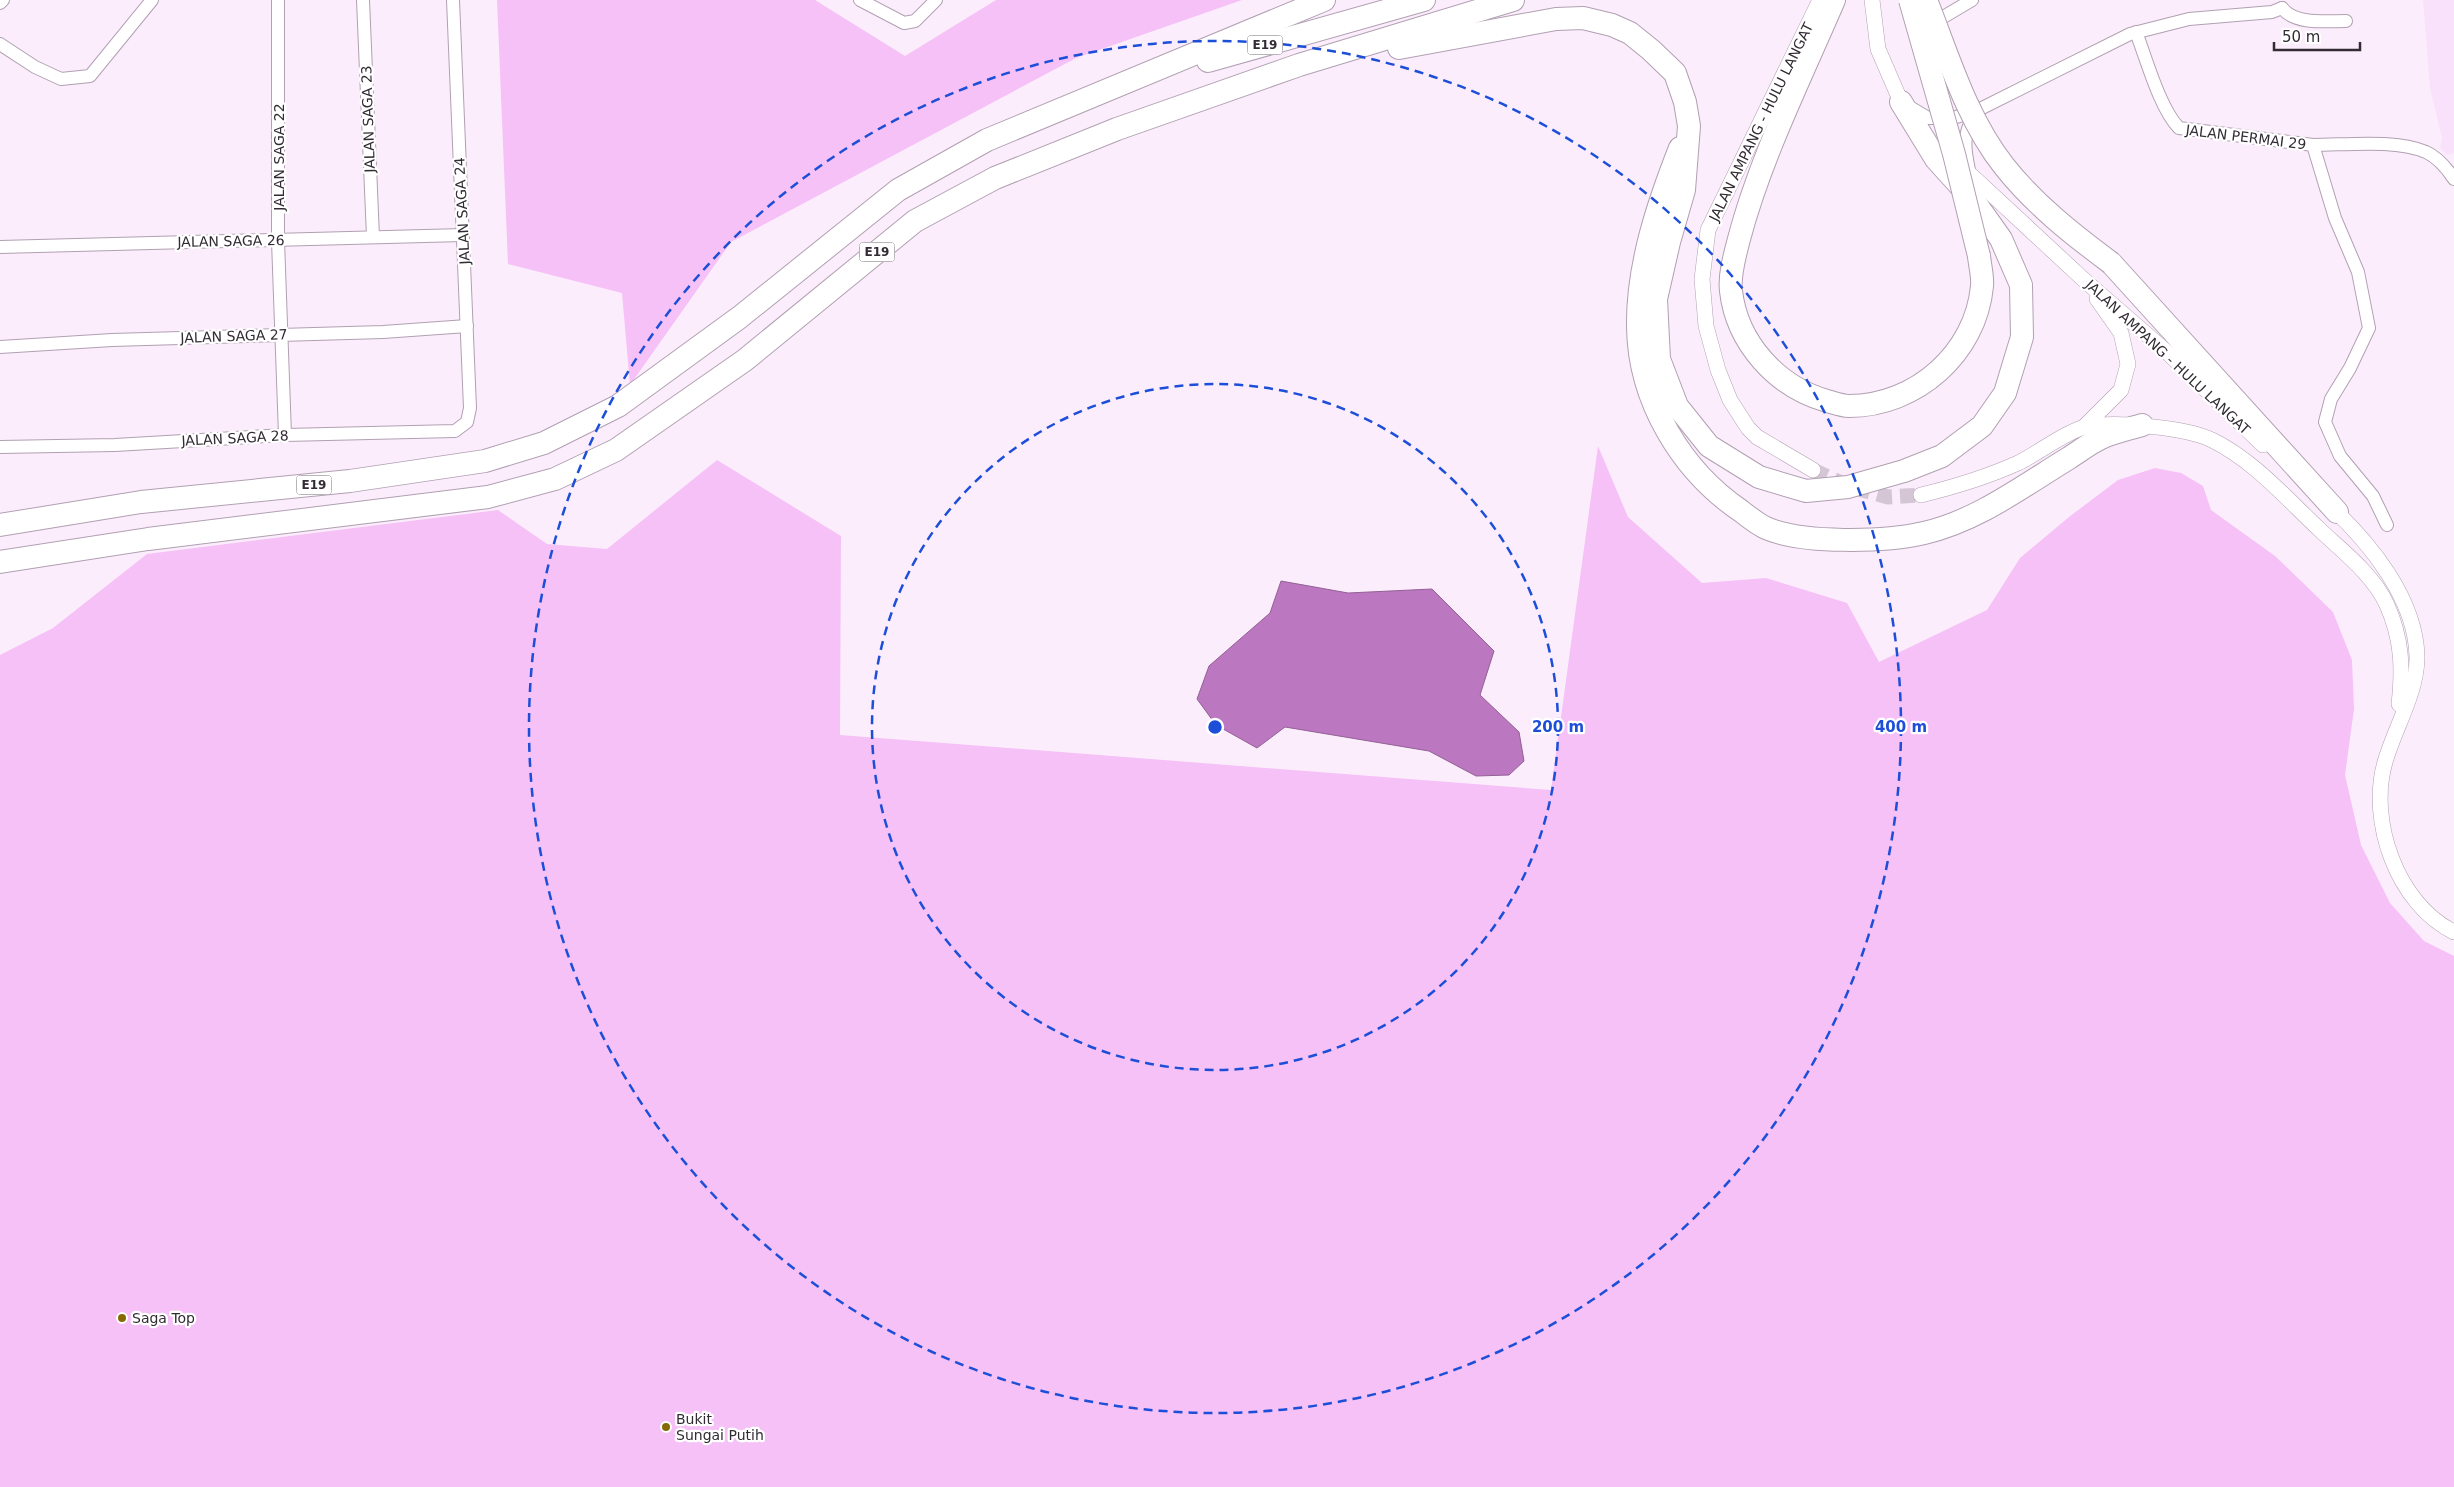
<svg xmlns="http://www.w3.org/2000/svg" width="2454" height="1487" viewBox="0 0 2454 1487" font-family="'DejaVu Sans',sans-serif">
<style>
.built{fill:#fae1fb}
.green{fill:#f5c1f7}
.water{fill:#bb77bf;stroke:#926095}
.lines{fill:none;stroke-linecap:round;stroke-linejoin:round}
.tertiary-tunnel{stroke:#d4c6d5;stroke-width:15;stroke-dasharray:15 8;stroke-linecap:butt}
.minor-casing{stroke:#b1a0b2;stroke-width:14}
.tertiary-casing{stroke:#b1a0b2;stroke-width:16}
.motorway-casing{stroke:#b1a0b2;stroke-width:24}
.minor{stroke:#fff;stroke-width:12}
.tertiary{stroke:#fff;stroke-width:15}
.motorway{stroke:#fff;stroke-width:22}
.motorway-bridge-casing{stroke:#b1a0b2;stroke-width:24;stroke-linecap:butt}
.motorway-bridge{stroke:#fff;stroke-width:22}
.ring{fill:none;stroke:#1d4ed8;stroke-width:2.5;stroke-dasharray:9 6}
.poi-dot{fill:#856a06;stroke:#fff;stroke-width:2}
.labels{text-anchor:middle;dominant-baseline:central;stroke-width:4.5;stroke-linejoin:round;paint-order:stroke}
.shield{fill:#fff;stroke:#706b70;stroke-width:1}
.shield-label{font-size:12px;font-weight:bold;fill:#322b33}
.street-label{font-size:14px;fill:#322b33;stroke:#fff}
.poi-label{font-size:14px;fill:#322b33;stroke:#fff;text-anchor:start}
.centre{fill:#1d4ed8;stroke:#fff;stroke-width:2.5}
.ring-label{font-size:15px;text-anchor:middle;font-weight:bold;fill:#1d4ed8;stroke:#fff;stroke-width:4.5;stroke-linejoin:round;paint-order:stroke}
</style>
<rect width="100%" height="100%" fill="#fcedfd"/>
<path class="built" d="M2423,0H2454V153L2447,155L2440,148L2442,138L2430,88Z"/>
<g class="green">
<path d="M497,0H815L905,56L996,0H1242L1076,58L731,242L630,385L622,293L508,264Z"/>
<path d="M1598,446L1628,517L1702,583L1766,578L1847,603L1879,662L1987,610L2020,558L2069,517L2118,480L2155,468L2181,473L2203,486L2211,510L2275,556L2333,612L2352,660L2354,709L2345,775L2361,845L2390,903L2424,941L2454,956V1487H0V655L53,628L147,554L498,510L547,544L607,549L717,460L841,536L840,735L1551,790Z"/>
</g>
<path class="water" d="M1281,581L1348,593L1432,589L1494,651L1480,695L1519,732L1524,761L1509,775L1476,776L1429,751L1285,727L1257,748L1216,725L1197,699L1209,666L1270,613Z"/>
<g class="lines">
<path class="tertiary-tunnel" d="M1813,470L1848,486L1888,497L1921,495"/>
<g class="minor-casing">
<g id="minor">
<path d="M278,0V241L285,435"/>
<path d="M363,0L373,237"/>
<path d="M860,0L904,23L915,21L936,0"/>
<path d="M0,3L3,0"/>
<path d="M2282,8C2295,25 2327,21 2346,21"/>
<path d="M1945,16L1972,0"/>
<path d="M2136,32C2146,58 2160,109 2179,128L2313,145L2335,218L2358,272L2369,328L2350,368L2331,399L2325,422L2340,456L2373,496L2387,525"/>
<path d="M0,44L35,67L61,79L90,76L152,0"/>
<path d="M1908,106L1928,118H1953L1978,110L2130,34L2189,19L2272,12L2282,8"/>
<path d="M2313,145C2346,145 2395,139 2426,152C2437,157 2448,170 2454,179"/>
<path d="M1970,175C1965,150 1961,137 1975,114"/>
<path d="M0,247L463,235"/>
<path d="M0,347L112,340L383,332L467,326"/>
<path d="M0,447L115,445L285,435L455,431L467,422L470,408L453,0"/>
</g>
</g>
<g class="tertiary-casing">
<g id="tertiary">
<path d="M1872,0L1878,49L1901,102L1907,109"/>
<path d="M1957,162L2083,279L2169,354L2263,445"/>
<path d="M2084,427L2121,390L2128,364L2121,333L2097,299"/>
<path d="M1813,470L1757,437L1748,428L1730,400L1718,370L1706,326L1702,279L1708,230L1820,0"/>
<path d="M1921,495C1954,487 1987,477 2018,463C2035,455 2069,430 2085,427C2114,421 2185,427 2212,440C2253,460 2286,498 2319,529C2342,551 2373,574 2387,605C2402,639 2403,668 2399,704"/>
<path d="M2330,506C2370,543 2416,599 2417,657C2417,693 2395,727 2385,762C2368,821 2397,904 2454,932"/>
</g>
</g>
<g class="motorway-casing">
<g id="motorway">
<path d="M1834,0C1801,77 1760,159 1739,239C1735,254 1729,275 1731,291C1737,343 1777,387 1827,401C1834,403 1842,406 1849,406C1916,406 1976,353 1982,286C1983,277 1980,266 1979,256"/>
<path d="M1399,48L1556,19L1583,18L1612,25L1630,33L1651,50L1675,73L1685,102L1689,126L1684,190L1669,242L1656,299L1659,359L1677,406L1709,446L1759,477L1806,491L1848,487L1904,471L1942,456L1982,426L2005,393L2022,337L2021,285L2001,239L1974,201L1936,159L1901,102"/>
<path d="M1208,61L1424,0"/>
<path d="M1680,148C1658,204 1637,266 1638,327C1639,401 1682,471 1741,511C1749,517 1757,524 1766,528C1802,544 1885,542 1924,533C1977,521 2023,486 2069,458C2080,451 2090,443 2101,438C2114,432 2129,429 2142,425"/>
<path d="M2111,263L2337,512"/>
<path d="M0,525L141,502L350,481L485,461L544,443L618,406L740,317L898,190L987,140L1324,0"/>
<path d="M0,562L148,539L488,497L555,479L616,450L745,360L915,221L995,178L1117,129L1299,65L1513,0"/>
</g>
</g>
<use href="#minor" class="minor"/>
<use href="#tertiary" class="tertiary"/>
<use href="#motorway" class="motorway"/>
<g class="motorway-bridge-casing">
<g id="motorway-bridge">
<path d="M1910,0L1954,154L1979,256"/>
<path d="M1926,0C1948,55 1966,118 2004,166C2034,204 2072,234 2111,263"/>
</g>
</g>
<use href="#motorway-bridge" class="motorway-bridge"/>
</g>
<g class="ring">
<circle cx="1215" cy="727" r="343"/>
<circle cx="1215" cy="727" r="686"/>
</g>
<g class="poi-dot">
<circle cx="122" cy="1318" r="5"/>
<circle cx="666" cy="1427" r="5"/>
</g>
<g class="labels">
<g class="shield">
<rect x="1247.5" y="35.5" width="35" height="19" rx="4"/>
<rect x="859.5" y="242.5" width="35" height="19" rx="4"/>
<rect x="296.5" y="475.5" width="35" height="19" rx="4"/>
</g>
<g class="shield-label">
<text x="1265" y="45">E19</text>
<text x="877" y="252">E19</text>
<text x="314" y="485">E19</text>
</g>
<g class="street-label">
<text transform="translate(368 119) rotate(-92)">JALAN SAGA 23</text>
<text transform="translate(1761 122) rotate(-64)">JALAN AMPANG - HULU LANGAT</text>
<text transform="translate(2246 137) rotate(7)">JALAN PERMAI 29</text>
<text transform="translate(279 157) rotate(-90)">JALAN SAGA 22</text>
<text transform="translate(462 211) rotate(-93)">JALAN SAGA 24</text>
<text transform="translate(231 241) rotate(-1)">JALAN SAGA 26</text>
<text transform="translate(234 336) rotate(-2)">JALAN SAGA 27</text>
<text transform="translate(2168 357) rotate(43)">JALAN AMPANG - HULU LANGAT</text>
<text transform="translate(235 438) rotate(-3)">JALAN SAGA 28</text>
</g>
<g class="poi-label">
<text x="132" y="1318">Saga Top</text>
<text x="676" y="1419">Bukit<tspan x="676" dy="16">Sungai Putih</tspan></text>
</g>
</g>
<circle cx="1215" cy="727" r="8" class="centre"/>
<g class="ring-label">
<text x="1558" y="732">200 m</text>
<text x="1901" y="732">400 m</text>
</g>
<path d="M2274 42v8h86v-8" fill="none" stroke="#322b33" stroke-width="2.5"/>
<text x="2282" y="42" font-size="15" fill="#322b33" stroke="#ffffff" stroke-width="4" paint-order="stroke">50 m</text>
</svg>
